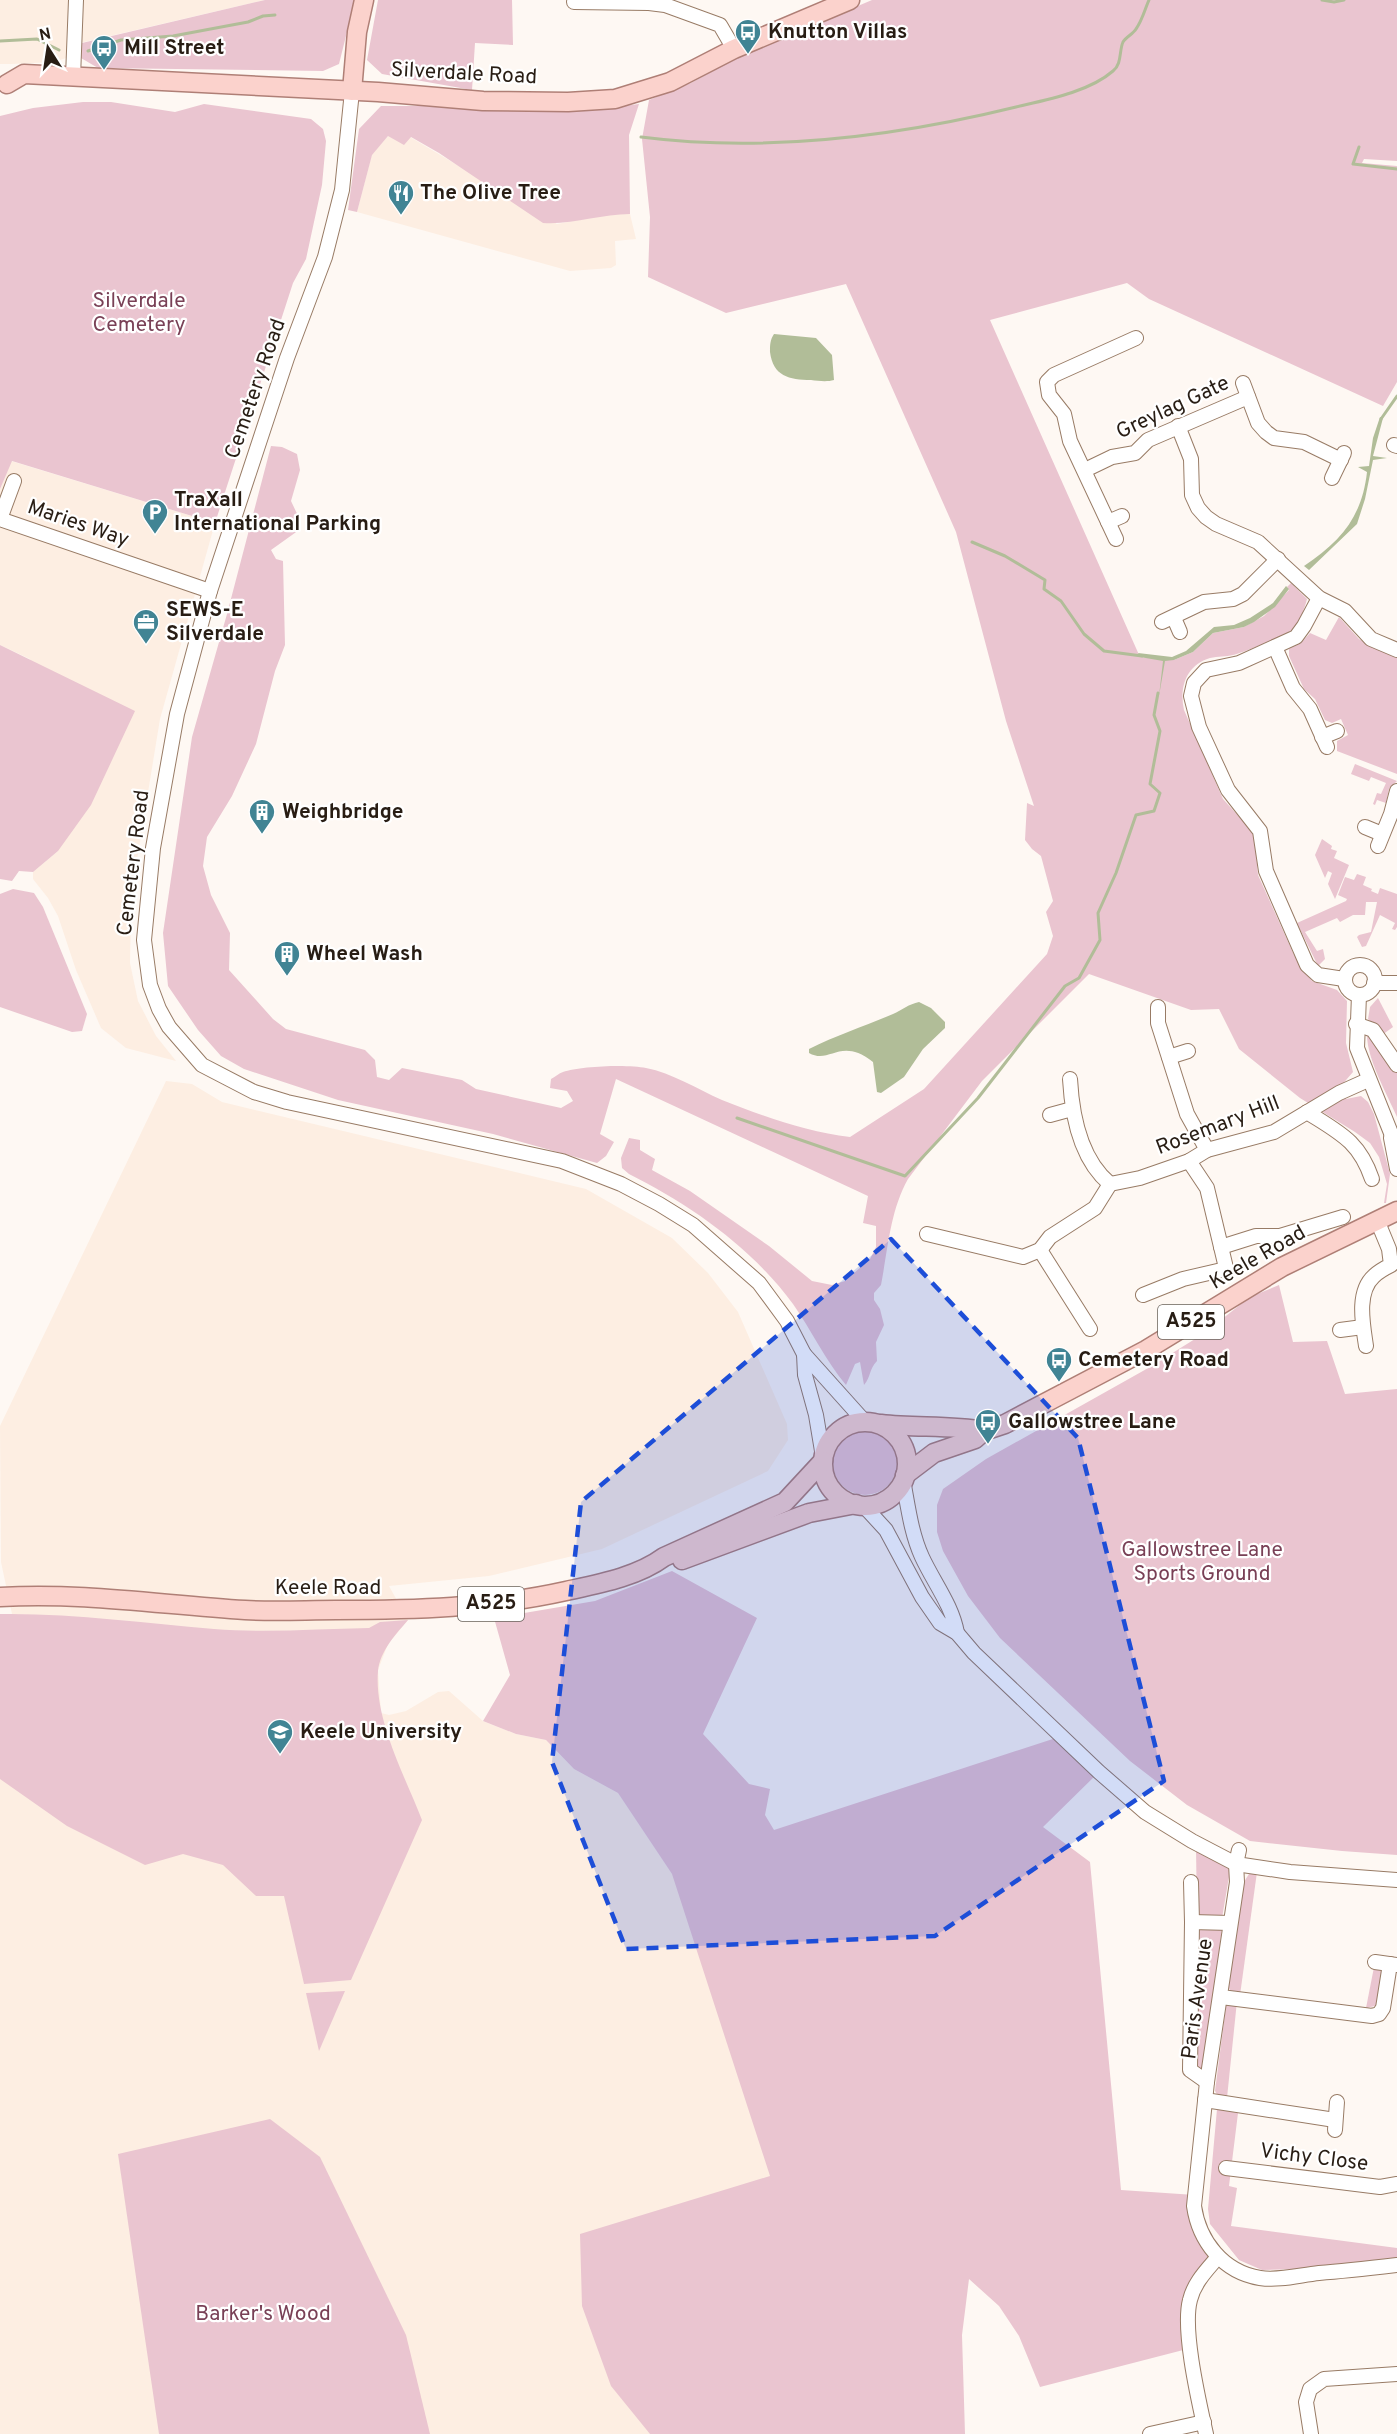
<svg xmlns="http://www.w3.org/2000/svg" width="1397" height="2434" viewBox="0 0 1397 2434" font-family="Overpass,sans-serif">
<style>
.built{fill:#fdeee2}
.green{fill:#eac5d0}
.water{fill:#b1bd98}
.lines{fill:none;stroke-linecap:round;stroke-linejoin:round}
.stream{stroke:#b1bd98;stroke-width:3}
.minor-casing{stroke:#987b65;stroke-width:16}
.major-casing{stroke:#af7f76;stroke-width:21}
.minor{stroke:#fff;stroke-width:14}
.major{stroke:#fbd2cc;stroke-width:18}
.marked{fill:#1d4ed8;fill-opacity:0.2;stroke:#1d4ed8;stroke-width:4.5;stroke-dasharray:12 8;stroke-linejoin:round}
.labels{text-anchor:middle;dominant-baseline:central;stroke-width:4.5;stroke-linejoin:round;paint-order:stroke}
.shield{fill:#fff;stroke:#68615a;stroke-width:1.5}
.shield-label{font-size:20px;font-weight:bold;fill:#281d14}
.poi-label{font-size:21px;font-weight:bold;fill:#281d14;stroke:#fff;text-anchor:start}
.street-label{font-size:21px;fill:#281d14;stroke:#fff}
.park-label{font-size:21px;fill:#794056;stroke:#fff}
</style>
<rect width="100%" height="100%" fill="#fef8f3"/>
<g class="built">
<path d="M0,0H265L67,46L66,58L54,62L11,64H0Z"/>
<path d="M388,136L410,137L557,224L610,214H630L636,239L615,241L616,265L611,268L570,271L357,212L372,154Z"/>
<path d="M11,461L215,523L160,719L136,866L131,910L130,963L138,1001L156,1036L176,1061L126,1048L101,1028L76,970L58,916L48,898L33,879V872L58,851L30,659L0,645V489Z"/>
<path d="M166,1081L192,1084L222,1102L586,1189L672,1238L708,1273L738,1312L787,1424L788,1440L768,1471L602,1549L489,1576L389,1586L408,1620L388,1644L378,1670L381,1713L389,1715L406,1711L438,1692L449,1691L483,1721L516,1734L546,1740L574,1769L618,1793L672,1874L704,1901L889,2434H0V1614H12L1,1562L0,1426Z"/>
</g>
<g class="green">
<path d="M265,0H355L339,64L323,71L98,68L81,58L82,43Z"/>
<path d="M378,0H512L513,45L475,43L472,90L382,74L367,60Z"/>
<path d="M872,0H1397V161L1364,159L1362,163L1397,166V382L1383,406L1149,299L1127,283L990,320L1140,657L1174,660L1193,652L1213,633L1244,627L1264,616L1289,590L1287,587L1291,583L1307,599C1305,608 1299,622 1293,629C1286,635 1243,653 1233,655C1226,657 1218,656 1210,658C1186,665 1179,688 1184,710L1223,799L1252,831L1255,841L1258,875L1294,955L1312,981L1337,990L1347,1001L1346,1043L1353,1072L1340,1087L1346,1099L1361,1096L1368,1102L1374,1114L1390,1174L1386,1203H1384L1387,1184L1379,1157L1370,1143L1355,1132L1300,1098L1239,1049L1219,1009L1191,1010L1089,974L982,1081L908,1179C890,1211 888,1249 881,1285L874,1293V1300L880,1309L884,1325L876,1342L877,1361C869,1369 871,1377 864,1385L860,1362L855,1364L846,1385C825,1360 812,1331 793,1304C752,1248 691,1205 629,1174L622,1168L621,1158L629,1138L640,1140V1150L655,1159L652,1170L690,1191L769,1246L812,1281L832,1285L845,1281L870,1259L876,1247V1226L863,1223L868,1196L616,1079L600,1134L614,1142L606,1156L597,1163L493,1134L338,1100L244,1069L221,1056L198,1030L168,986L163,933L192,737L227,614L271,446L282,447L297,454L300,470L291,501L300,520L299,530L271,550L276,559L283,561L285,645L275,671L256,744L232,796L207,837L203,866L211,895L230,933L229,970L273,1019L286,1029L365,1050L375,1060L377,1077L389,1080L402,1068L462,1080L476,1089L561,1108L573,1101L567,1091L550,1088L551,1079C555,1077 559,1073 563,1072C580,1066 628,1064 646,1068C672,1073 697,1089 722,1100C762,1116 807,1132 850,1137L924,1089L1047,954L1053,936L1046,912L1053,901L1041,856L1032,849L1025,840L1027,803L1034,806L1006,721L956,532L846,284L726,313L648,277L650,217L642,139L649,100L691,83L738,57Z"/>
<path d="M83,102H111L175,112L204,104L311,119L323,129L326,141L322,185L306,259L293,283L215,523L12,461L0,489V116L33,108Z"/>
<path d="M639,104L629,135L630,214C601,214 572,225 543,223L439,153L411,137L404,145L388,136L372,155L357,212L348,210L359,129L381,106H474L584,111Z"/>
<path d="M1339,617L1359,639L1370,646L1397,657V774L1337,751V741L1348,735L1341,719L1332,723L1325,720L1315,699L1304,689L1289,656V649L1301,643L1310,633L1326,640Z"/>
<path d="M0,645L135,711L91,805L58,851L33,872L19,871L12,881L0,879Z"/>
<path d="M1355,764L1397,781L1389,789L1386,803L1377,800L1375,805L1373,804L1377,793L1381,794L1386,783L1371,777L1369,781L1351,774Z"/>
<path d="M1322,839L1332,846L1331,849L1337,851L1334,858L1349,865L1335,899L1328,884L1332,873L1328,871L1325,878L1315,855Z"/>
<path d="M1357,874L1366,877L1363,885L1372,889L1371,891L1378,894L1380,888L1397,894V927L1395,930L1392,929L1395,923L1380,915L1366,946L1362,947L1357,937L1359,935L1371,932L1377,902H1366L1365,915H1353L1340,922L1337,918L1305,932L1317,951L1323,949L1325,959L1318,966L1297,923L1346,901L1347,899L1338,895L1345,877L1354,880Z"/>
<path d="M13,889L34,893L43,907L87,1014L82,1031L72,1032L0,1007V894Z"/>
<path d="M1378,998L1393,1027L1382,1035L1368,1019L1370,1007Z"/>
<path d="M1367,1035L1373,1036L1397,1069V1117C1387,1094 1367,1059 1367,1035Z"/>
<path d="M1279,1285L1293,1342L1327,1341L1345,1394L1397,1389V1855L1342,1851L1250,1841L1187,1805L1130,1761L1000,1638L968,1596L943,1551L937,1532V1505L943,1489L986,1459L1150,1367L1203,1334L1250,1297Z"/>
<circle cx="865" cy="1463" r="32"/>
<path d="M672,1571L757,1618L703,1734L749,1784L770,1789L765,1815L774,1830L1062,1736L1099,1772L1043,1827L1090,1862L1121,2190L1195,2195L1217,2258L1190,2300L1191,2348L1040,2387L1019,2336L999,2306L969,2279L962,2335L965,2434H650L611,2386L582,2306L580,2234L770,2176L672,1874L618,1793L574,1769L546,1740L516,1734L483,1721L510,1675L494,1618L595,1601Z"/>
<path d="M0,1614C72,1613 143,1623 214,1629C265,1633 318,1629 369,1628L380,1622L408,1620C396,1634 380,1651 378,1671C374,1720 405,1776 422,1820L351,1980L304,1984L284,1896H256L223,1865L183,1854L145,1865L67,1826L0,1779Z"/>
<path d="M1196,1848L1228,1865L1230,1871L1222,1918L1197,1916Z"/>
<path d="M1257,1872L1240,1995L1231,1992L1228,1986L1242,1885L1249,1874Z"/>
<path d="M1196,1926L1222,1928L1204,2072L1194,2068Z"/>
<path d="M1375,1962L1387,1964L1379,2003L1375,2006L1366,2008Z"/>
<path d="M345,1991L319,2051L306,1993Z"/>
<path d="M1237,2001L1227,2098L1218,2096L1215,2091L1226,2006Z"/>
<path d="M1217,2109L1238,2113L1229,2186L1237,2188L1231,2226L1397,2248V2258L1298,2269L1262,2270L1239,2260L1210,2224L1208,2209Z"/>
<path d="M270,2119L320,2157L406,2335L430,2434H159L118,2154Z"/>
</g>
<g class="water">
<path d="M774,334L816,338L832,355L834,380C827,382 819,381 811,380C789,380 773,376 770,352C770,345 770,340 774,334Z"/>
<path d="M1380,417L1383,418L1373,456L1387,458L1373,460L1365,499L1357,524L1309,570L1304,566C1341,541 1362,517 1367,472L1358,467L1369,466L1373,438Z"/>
<path d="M1286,586L1289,589L1275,607L1254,622L1244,627L1213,633L1193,652L1174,660L1165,661L1159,696L1163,661L1140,657L1138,653L1172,657L1186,651L1214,627L1234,625L1250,618L1273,603Z"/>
<path d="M919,1002L931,1008L945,1022V1028L923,1049L904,1077L881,1093L877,1092L873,1062C840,1036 830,1065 809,1053V1049C837,1035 865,1026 893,1014C902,1010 909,1004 919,1002Z"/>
</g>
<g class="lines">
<g class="stream">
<path d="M1322,0L1334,2L1344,0"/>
<path d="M0,41L37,39L59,50"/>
<path d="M88,51L121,40L173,36L248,22L263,16L275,15"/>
<path d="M641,137C766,153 894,137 1016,107C1046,100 1089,92 1113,71C1122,64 1119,51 1123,42C1126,37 1133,34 1136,29C1142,21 1145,9 1149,0"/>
<path d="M1359,147L1353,164L1397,169"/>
<path d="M1381,419L1397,396"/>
<path d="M972,542L1005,556L1045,580L1044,589L1061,601L1084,634L1104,651L1142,656"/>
<path d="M737,1118L905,1176L978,1098L1065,986L1079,978L1100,940L1098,913L1116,873L1136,815L1154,811L1160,793L1150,784L1160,731L1154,715L1158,693"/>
</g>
<g class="minor-casing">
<g id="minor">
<path d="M574,2L649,3L665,5L720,25L734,49"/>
<path d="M73,77L76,0"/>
<path d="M352,91L342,190L325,257L287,358L210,591L177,714L153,848L144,940L150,985L159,1009L169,1027L202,1065L254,1092L287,1102L562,1161L621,1184L659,1204L693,1225L759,1283L787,1321L804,1354L865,1422"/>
<path d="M1243,383L1258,423L1266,432L1274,438L1304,442L1341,460"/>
<path d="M1178,426L1191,459L1192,495L1198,508L1206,517L1216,524L1258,542L1319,598L1345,611L1371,639L1397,650"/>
<path d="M1394,445L1397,446"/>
<path d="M1085,470L1112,457L1135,453L1148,440L1248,397"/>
<path d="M1332,478L1344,453"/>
<path d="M0,519L210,591"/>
<path d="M0,519L14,481"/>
<path d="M1108,522L1122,516"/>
<path d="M1116,539L1070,441L1064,414L1049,395L1047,382L1054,375L1136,338"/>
<path d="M1319,598L1304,626L1296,637L1239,663L1206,670L1194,683L1191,696L1199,727L1228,790L1260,831L1266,871L1307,965L1318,975L1344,979"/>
<path d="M1174,618L1180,632"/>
<path d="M1162,622L1204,602L1233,599L1243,594L1278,559"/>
<path d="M1275,647L1293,688L1310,709L1327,747"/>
<path d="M1322,737L1337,731"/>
<path d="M1365,827L1382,834"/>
<path d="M1378,846L1391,814L1397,791"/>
<circle cx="1360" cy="980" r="15"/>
<path d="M1374,983H1397"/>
<path d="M1359,995L1357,1048L1397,1148"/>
<path d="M1158,1007V1023L1187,1114L1207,1150"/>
<path d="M1356,1024L1373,1030L1397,1065"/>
<path d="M1169,1057L1188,1051"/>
<path d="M1070,1079C1072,1116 1080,1159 1110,1184"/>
<path d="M1307,1112C1340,1133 1359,1141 1372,1179"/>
<path d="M1050,1115L1072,1109"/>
<path d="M1391,1138L1397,1169"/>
<path d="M1189,1161L1207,1188L1227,1272"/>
<path d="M1110,1184L1140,1178L1189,1161L1207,1150L1274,1132L1339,1093L1368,1080"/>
<path d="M927,1234L1023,1257L1040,1250L1050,1237L1095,1208L1110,1184"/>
<path d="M1221,1247L1256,1236H1280L1343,1217"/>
<path d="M1040,1250L1090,1329"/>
<path d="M1143,1295L1183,1279L1226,1269"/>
<path d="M1340,1330L1363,1327"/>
<path d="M1366,1346C1363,1325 1356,1292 1374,1276C1379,1271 1385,1268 1391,1265L1389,1249L1377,1220"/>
<path d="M804,1354L805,1375L816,1415L823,1457"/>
<path d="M903,1480C908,1506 911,1533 922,1557C934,1583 952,1605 957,1633"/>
<path d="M863,1505L886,1530L922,1597L940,1623L957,1633L974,1653L1099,1772L1145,1812L1192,1841L1236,1864L1290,1872L1397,1880"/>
<path d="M1239,1850L1236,1864L1237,1882L1207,2082L1194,2206C1199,2241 1223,2272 1260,2278C1279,2281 1300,2275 1319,2273C1345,2271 1371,2268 1397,2265"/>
<path d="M1191,1882L1192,1922"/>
<path d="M1375,1962L1397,1965"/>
<path d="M1221,1997L1372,2016L1379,2014L1383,2008L1390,1964"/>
<path d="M1207,2082L1190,2070L1192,1922L1230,1923"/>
<path d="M1205,2100L1335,2120"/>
<path d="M1335,2130L1337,2102"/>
<path d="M1226,2168L1380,2187L1397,2184"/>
<path d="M1150,2434L1204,2422"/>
<path d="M1206,2434C1199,2402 1182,2330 1190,2300C1194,2283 1206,2271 1217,2258"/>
<path d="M1311,2434L1306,2402L1310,2389L1324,2379L1397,2374"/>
</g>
</g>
<g class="major-casing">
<g id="major">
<path d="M7,84L24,74L378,92L483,101L568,102L615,99L670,82L734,49L850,0"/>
<path d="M352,91L357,32L364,0"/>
<circle cx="865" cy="1464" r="42"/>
<path d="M881,1424C915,1428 951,1425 984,1431"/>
<path d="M905,1475L934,1453L975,1439L984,1431L1005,1424L1146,1350L1282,1267L1397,1211"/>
<path d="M682,1560L809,1513L856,1504"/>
<path d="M0,1597C82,1592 163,1605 245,1610C275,1612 306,1610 336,1610C414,1610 490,1608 566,1591C598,1584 637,1577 664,1557L785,1502L823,1461"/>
</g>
</g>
<use href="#minor" class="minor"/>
<use href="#major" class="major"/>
</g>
<path class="marked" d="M891,1239L1078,1438L1164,1781L935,1936L626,1949L552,1762L581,1502Z"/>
<defs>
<g id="bus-pin" transform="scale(1.35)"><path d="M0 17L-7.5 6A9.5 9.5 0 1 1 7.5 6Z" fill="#418494" stroke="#fff"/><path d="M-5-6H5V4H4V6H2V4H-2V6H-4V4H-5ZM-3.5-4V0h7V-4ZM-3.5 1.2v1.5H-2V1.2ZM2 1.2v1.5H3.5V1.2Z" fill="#fff"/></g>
<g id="restaurant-pin" transform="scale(1.35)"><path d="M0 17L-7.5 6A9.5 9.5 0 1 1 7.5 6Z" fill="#418494" stroke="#fff"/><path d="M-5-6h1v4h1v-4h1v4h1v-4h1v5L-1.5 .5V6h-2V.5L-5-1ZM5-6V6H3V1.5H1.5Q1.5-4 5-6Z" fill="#fff"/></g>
<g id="parking-pin" transform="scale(1.35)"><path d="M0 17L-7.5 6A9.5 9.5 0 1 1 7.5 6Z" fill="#418494" stroke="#fff"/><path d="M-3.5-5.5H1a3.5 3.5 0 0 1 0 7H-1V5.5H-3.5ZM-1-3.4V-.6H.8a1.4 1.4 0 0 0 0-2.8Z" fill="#fff"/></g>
<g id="office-pin" transform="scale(1.35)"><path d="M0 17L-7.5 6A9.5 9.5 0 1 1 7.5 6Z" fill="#418494" stroke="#fff"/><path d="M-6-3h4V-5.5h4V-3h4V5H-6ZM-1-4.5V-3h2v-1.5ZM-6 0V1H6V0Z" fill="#fff"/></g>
<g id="building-pin" transform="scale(1.35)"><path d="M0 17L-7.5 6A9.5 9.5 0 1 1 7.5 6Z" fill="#418494" stroke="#fff"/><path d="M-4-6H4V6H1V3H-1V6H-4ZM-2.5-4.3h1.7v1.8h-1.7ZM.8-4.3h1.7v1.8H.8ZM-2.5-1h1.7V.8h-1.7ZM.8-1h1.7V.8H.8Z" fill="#fff"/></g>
<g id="university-pin" transform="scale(1.35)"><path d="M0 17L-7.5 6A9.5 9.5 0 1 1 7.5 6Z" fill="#418494" stroke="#fff"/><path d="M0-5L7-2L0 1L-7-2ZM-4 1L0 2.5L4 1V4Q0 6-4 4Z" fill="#fff"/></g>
</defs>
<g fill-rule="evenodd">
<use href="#bus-pin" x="748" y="32"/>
<use href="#bus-pin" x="104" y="48"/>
<use href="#restaurant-pin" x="401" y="193"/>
<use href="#parking-pin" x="155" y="512"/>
<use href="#office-pin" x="146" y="622"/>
<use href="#building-pin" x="262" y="812"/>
<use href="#building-pin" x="287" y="954"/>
<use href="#bus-pin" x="1059" y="1360"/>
<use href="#bus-pin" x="988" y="1422"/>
<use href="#university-pin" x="280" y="1732"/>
</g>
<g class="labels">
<g class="shield">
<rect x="1158" y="1305" width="66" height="34" rx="4.5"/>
<rect x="458" y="1587" width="66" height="34" rx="4.5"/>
</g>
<g class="shield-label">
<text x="1191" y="1322">A525</text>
<text x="491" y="1604">A525</text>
</g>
<g class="poi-label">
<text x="768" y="32">Knutton Villas</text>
<text x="124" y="48">Mill Street</text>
<text x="420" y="193">The Olive Tree</text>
<text x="174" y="500">TraXall<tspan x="174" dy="24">International Parking</tspan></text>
<text x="166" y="610">SEWS-E<tspan x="166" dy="24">Silverdale</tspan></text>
<text x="282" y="812">Weighbridge</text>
<text x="306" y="954">Wheel Wash</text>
<text x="1078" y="1360">Cemetery Road</text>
<text x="1008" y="1422">Gallowstree Lane</text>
<text x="300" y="1732">Keele University</text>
</g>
<g class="street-label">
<text transform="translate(464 74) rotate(3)">Silverdale Road</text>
<text transform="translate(256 389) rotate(-71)">Cemetery Road</text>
<text transform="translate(1173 408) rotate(-25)">Greylag Gate</text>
<text transform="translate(78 524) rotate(19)">Maries Way</text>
<text transform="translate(134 863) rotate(-83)">Cemetery Road</text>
<text transform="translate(1218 1126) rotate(-21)">Rosemary Hill</text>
<text transform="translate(1258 1258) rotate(-30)">Keele Road</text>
<text x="328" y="1588">Keele Road</text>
<text transform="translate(1198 1999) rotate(-82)">Paris Avenue</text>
<text transform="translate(1314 2158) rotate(7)">Vichy Close</text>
</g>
<g class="park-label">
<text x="139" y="301">Silverdale<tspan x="139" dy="24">Cemetery</tspan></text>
<text x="1202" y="1550">Gallowstree Lane<tspan x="1202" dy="24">Sports Ground</tspan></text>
<text x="263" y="2314">Barker's Wood</text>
</g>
</g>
<g transform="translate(48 48) rotate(348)" stroke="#ffffff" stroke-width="4.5" paint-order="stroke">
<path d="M0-4.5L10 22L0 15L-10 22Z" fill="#281d14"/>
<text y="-9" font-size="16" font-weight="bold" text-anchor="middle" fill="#281d14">N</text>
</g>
</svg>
